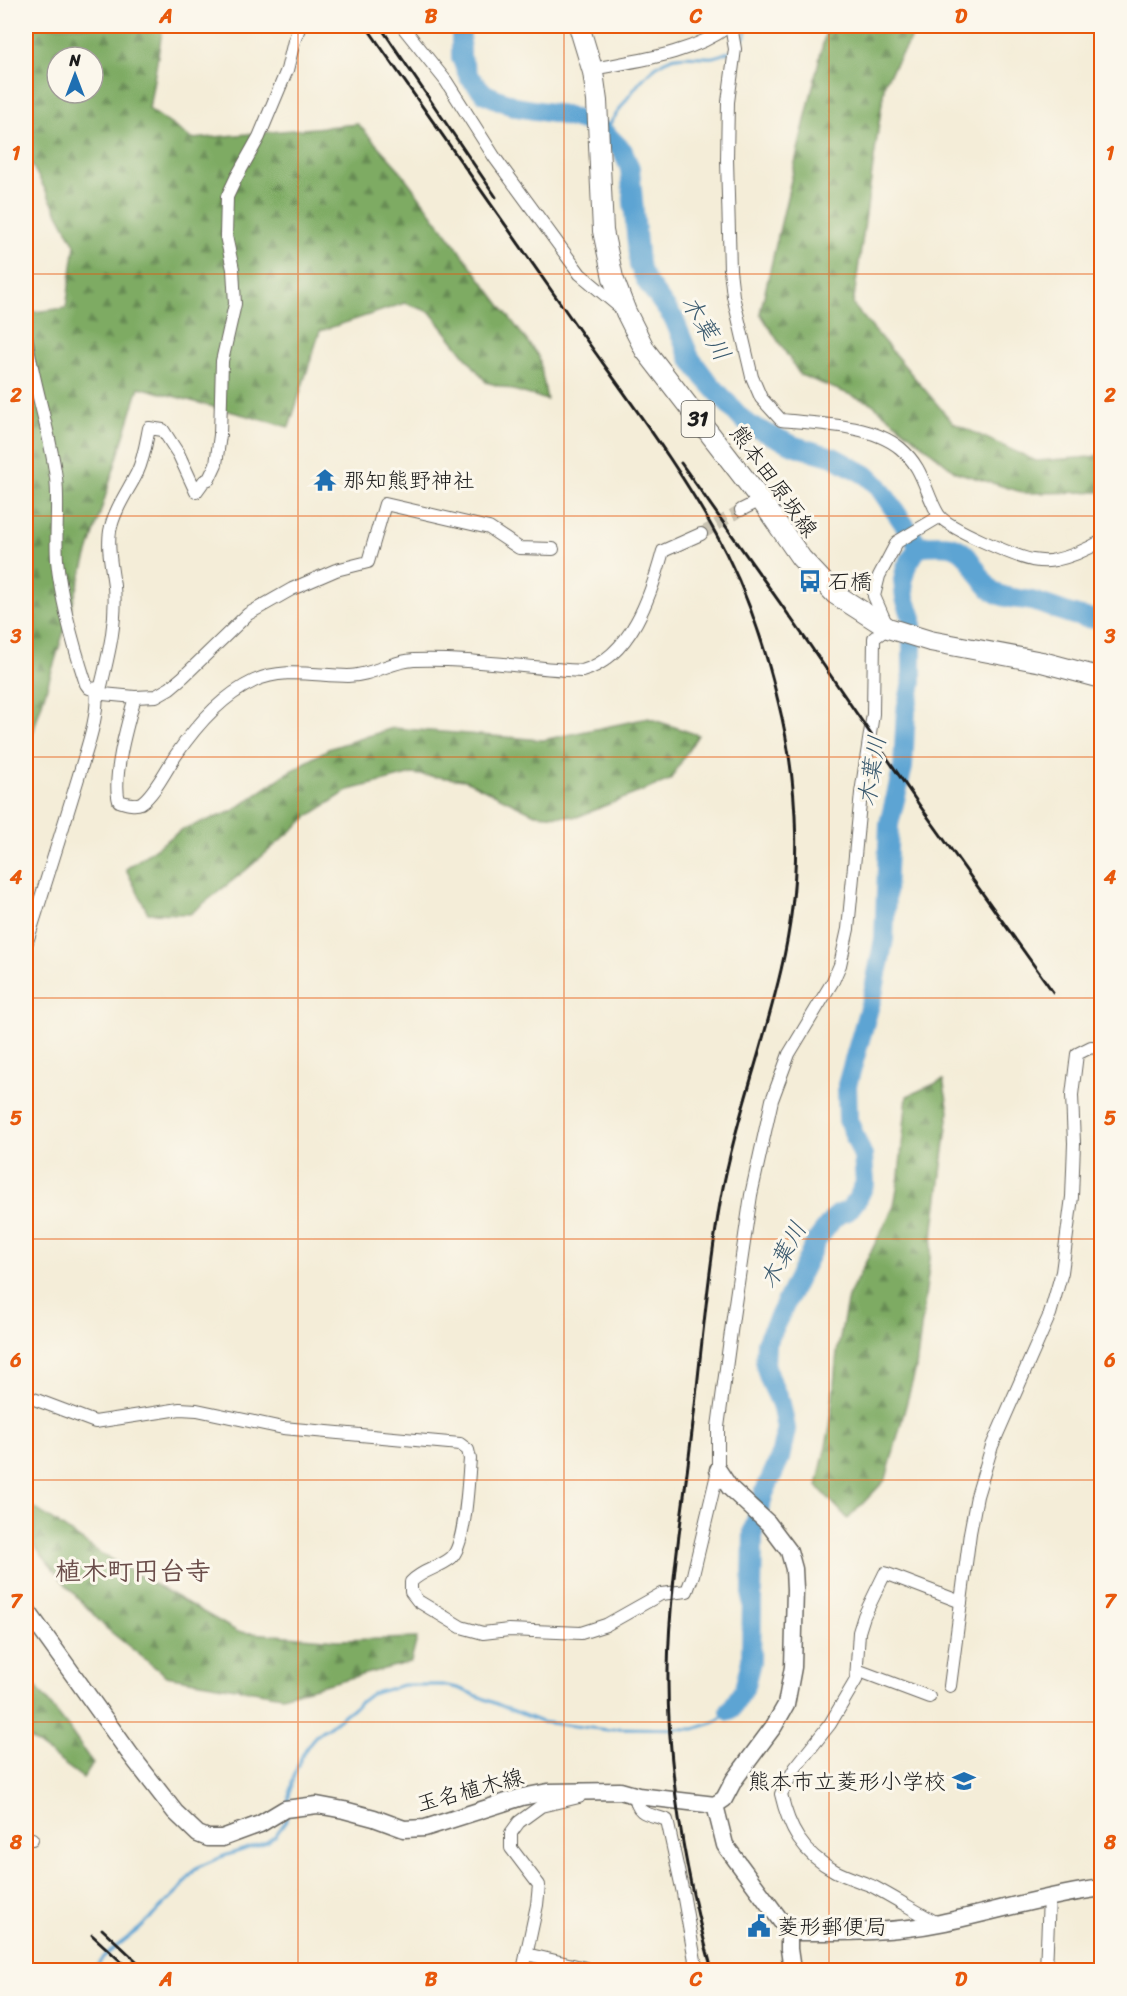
<svg xmlns="http://www.w3.org/2000/svg" width="1127" height="1996" viewBox="0 0 1127 1996" font-family="Sriracha,'Klee One',sans-serif">
<style>
.forest{fill:url(#forest-firs);stroke:#4d6440;stroke-width:1.5;fill-rule:evenodd}
.lines{fill:none;stroke-linecap:round;stroke-linejoin:round}
.stream{stroke:#5da4d3;stroke-width:3}
.river{stroke:#5da4d3;stroke-width:20}
.street-tunnel{stroke:#c9c3b2;stroke-width:12;stroke-dasharray:12 6;stroke-linecap:butt}
.street-casing{stroke:#68655e;stroke-width:14}
.secondary-casing{stroke:#68655e;stroke-width:19}
.primary-casing{stroke:#68655e;stroke-width:22}
.street{stroke:#fff;stroke-width:12}
.secondary{stroke:#fff;stroke-width:16}
.primary{stroke:#fff;stroke-width:20}
.rail{stroke:#1c1c1c;stroke-width:3}
.grid{fill:none;stroke:#e8590c;stroke-width:1.5;stroke-opacity:0.55}
.labels{text-anchor:middle;dominant-baseline:central;stroke-width:6;stroke-linejoin:round;paint-order:stroke}
.shield{fill:#fbf7ec;stroke:#5f5e5a;stroke-width:1.5}
.shield-label{font-size:21px;font-weight:bold;fill:#1c1c1c}
.poi-label{font-size:22px;fill:#1c1c1c;stroke:#fbf7ec;text-anchor:start}
.street-label{font-size:22px;fill:#1c1c1c;stroke:#fbf7ec}
.water-label{font-size:24px;font-style:italic;fill:#39596e;stroke:#fbf7ec}
.quarter-label{font-size:26px;font-weight:bold;fill:#6a4d4a;stroke:#fbf7ec}
.neatline{fill:none;stroke:#e8590c;stroke-width:2}
.grid-label{font-size:20px;text-anchor:middle;font-weight:bold;fill:#e8590c}
</style>
<defs>
<pattern id="forest-firs" width="22" height="20" patternUnits="userSpaceOnUse" patternTransform="scale(1.5)"><rect width="22" height="20" fill="#7eab64"/><path d="M5 1l3.5 6h-7zM16 11l3.5 6h-7z" fill="#668a52"/></pattern>
</defs>
<rect width="100%" height="100%" fill="#fbf7ec"/>
<filter id="ink" filterUnits="userSpaceOnUse"><feTurbulence type="fractalNoise" baseFrequency=".0167" numOctaves="2"/><feDisplacementMap in="SourceGraphic" scale="12" xChannelSelector="R" yChannelSelector="G"/><feConvolveMatrix kernelMatrix="1 2 1 2 8 2 1 2 1" color-interpolation-filters="sRGB"/></filter>
<filter id="wash" filterUnits="userSpaceOnUse"><feTurbulence type="fractalNoise" baseFrequency=".008" numOctaves="4" result="noise"/><feDisplacementMap in="SourceGraphic" scale="24" xChannelSelector="R" yChannelSelector="G"/><feGaussianBlur stdDeviation="1.35" result="paint"/><feColorMatrix in="noise" values="0 0 0 0 0 0 0 0 0 0 0 0 0 0 0 0 0 1.4 0 .05"/><feComposite in="paint" operator="in"/></filter>
<g filter="url(#wash)">
<rect width="100%" height="100%" fill="#f4edd8"/>
<g class="forest">
<path d="M26,26H163L149,109L192,139L358,124L398,168L539,357L547,400L486,382L430,312L405,303L320,331L289,427L139,387L26,755V313L66,308L75,245L26,154ZM57,57H93V93H57Z"/>
<path d="M827,26H918L885,82L853,305L953,423L1036,461L1091,457L1101,454V492L1025,493L956,472L871,403L800,375L760,313Z"/>
<path d="M648,718L698,735L670,780L577,817L535,814L465,780L412,774L349,790L310,815L246,870L190,914L148,913L126,869L183,829L231,812L286,774L328,749L393,728L543,740Z"/>
<path d="M943,1080L949,1111L916,1368L886,1479L848,1519L817,1486L830,1427L837,1352L848,1297L894,1206L899,1176L907,1096Z"/>
<path d="M26,1502L103,1555L238,1632L338,1640L417,1638L411,1662L282,1696L166,1676L106,1628L67,1586L26,1536Z"/>
<path d="M26,1674L68,1727L93,1764L83,1778L26,1736Z"/>
</g>
<g class="lines">
<g class="stream">
<path d="M738,45L745,36L747,26"/>
<path d="M606,129C623,106 644,67 672,58C685,54 700,58 713,57C719,56 725,53 731,51"/>
<path d="M288,1803C291,1779 304,1738 327,1728L371,1694L403,1685H442L458,1688L541,1722L608,1730L620,1728L694,1729L715,1722L730,1711"/>
<path d="M95,1970L103,1957L139,1929L179,1890L196,1868L221,1857L267,1842L275,1836L286,1821L287,1815"/>
</g>
<g class="river">
<path d="M461,26V57L469,77L485,94L516,107L558,114L587,122L604,132L623,151L630,169L639,265L646,281L674,319L690,358L704,377L740,417L751,426L795,446L833,457L866,475L878,486L919,546L906,567L903,580L905,598L912,618V683L906,710L903,767L889,824L884,939L873,994L847,1085L848,1120L863,1156L865,1183L858,1198L848,1211L839,1214L833,1219L817,1240L766,1343L765,1364L769,1378L781,1404L786,1429L780,1458L764,1493L753,1531L751,1661L744,1689L730,1711"/>
<path d="M919,546C929,546 941,544 951,546C974,552 977,581 994,592C1006,600 1022,598 1035,602C1057,608 1078,620 1102,619"/>
</g>
</g>
</g>
<g filter="url(#ink)">
<g class="lines">
<path class="street-tunnel" d="M701,534L741,510"/>
<g class="street-casing">
<g id="street">
<path d="M402,26L446,81L495,158L580,274L623,310"/>
<path d="M731,26L735,49L728,102L727,159L730,270L733,296L752,377L761,398L781,420C817,424 871,424 900,448C924,468 924,490 938,514C946,528 1015,556 1032,560C1038,561 1048,562 1055,560C1070,557 1088,549 1102,541"/>
<path d="M592,69C639,60 690,55 729,26"/>
<path d="M26,335C33,384 50,430 56,478C59,505 55,533 57,560C61,602 73,644 86,684L89,688L96,689L103,694L135,697L156,696L170,688L183,677L248,614L292,589L336,570L368,562L385,504L489,528L519,548L553,549"/>
<path d="M741,510L761,500"/>
<path d="M135,697C128,722 112,776 119,801C126,803 134,806 141,803C154,795 167,768 176,755C195,727 222,696 254,681C284,667 316,676 348,676C371,676 391,661 414,660C470,658 526,668 582,671C631,657 651,595 663,551L701,534"/>
<path d="M26,945C45,885 64,825 82,765C89,742 99,713 96,689L101,686C109,653 117,621 114,586C112,568 107,549 110,531C114,510 128,491 137,473C144,458 146,443 149,428L163,430L179,455L196,492L204,481L209,479L216,464L220,435L222,361L235,304L233,269L226,236L227,197L236,178L259,137L287,70L294,41L300,26"/>
<path d="M26,1396L95,1422L180,1409L197,1410L283,1428L460,1444L468,1450L470,1459C468,1480 466,1545 451,1558C439,1568 422,1570 411,1582V1592L418,1601L461,1627L483,1633L509,1630L581,1633L606,1625L661,1594L687,1591L693,1575L718,1470V1427L733,1317L751,1195L772,1100L789,1054L833,981L840,965L848,929L861,793L873,714L874,638L888,628L874,596L879,576L897,542L939,517"/>
<path d="M857,1670L929,1697"/>
<path d="M950,1686L970,1533L977,1496L992,1446L1050,1314L1062,1272L1072,1197L1074,1143L1072,1095L1077,1054L1091,1047L1102,1049"/>
<path d="M636,1795C635,1816 652,1814 667,1820L683,1893L696,1966L694,1970"/>
<path d="M26,1838L32,1839"/>
<path d="M939,1924C917,1912 896,1899 874,1887C861,1881 848,1878 835,1871C802,1853 789,1829 781,1794L795,1768L830,1724L856,1680L859,1632L864,1616L885,1573L961,1602"/>
<path d="M526,1954L594,1970"/>
<path d="M523,1970L537,1905L539,1885L511,1848V1833L519,1822L541,1806L579,1797"/>
<path d="M1046,1970L1049,1897"/>
</g>
</g>
<g class="secondary-casing">
<g id="secondary">
<path d="M26,1609L130,1754L175,1812L198,1834L208,1838H222L260,1824L285,1809L317,1805L344,1810L374,1818L404,1829L425,1828L522,1797L548,1792L620,1791L638,1796L715,1805"/>
<path d="M715,1805L724,1799L734,1780L774,1726L786,1705L793,1667L795,1589L794,1569L789,1551L768,1523L730,1488L718,1470"/>
<path d="M715,1805L725,1845L789,1932V1949L792,1970"/>
<path d="M789,1932C839,1932 892,1933 940,1923C994,1912 1047,1895 1102,1888"/>
</g>
</g>
<g class="primary-casing">
<path id="primary" d="M579,26L593,72L597,101L603,231L613,278L626,312L645,350L761,500L801,558L835,594L888,628L930,641L1042,662L1102,678"/>
</g>
<use href="#street" class="street"/>
<use href="#secondary" class="secondary"/>
<use href="#primary" class="primary"/>
<g class="rail">
<path d="M366,26C434,123 502,221 570,317C624,394 683,469 726,553C749,599 766,650 778,701C800,789 802,882 781,970C763,1048 734,1124 720,1203C707,1279 701,1356 692,1432C683,1511 669,1591 668,1671C667,1773 685,1873 712,1970"/>
<path d="M380,26L496,197"/>
<path d="M681,463L807,641L920,806L1053,992"/>
<path d="M102,1929L146,1970"/>
<path d="M92,1935L130,1970"/>
</g>
</g>
</g>
<path class="grid" d="M298,26V1970M564,26V1970M829,26V1970M26,274H1102M26,516H1102M26,757H1102M26,998H1102M26,1239H1102M26,1480H1102M26,1722H1102"/>
<defs>
<g id="temple-bare" transform="scale(1.8)"><path d="M0-6L5-2H3V0L6.5 2.5H4V6H1.5V3h-3V6H-4V2.5H-6.5L-3 0V-2H-5Z" fill="#1f6fb2" stroke="#fbf7ec" stroke-width="2.5" paint-order="stroke"/></g>
<g id="bus-bare" transform="scale(1.8)"><path d="M-5-6H5V4H4V6H2V4H-2V6H-4V4H-5ZM-3.5-4V0h7V-4ZM-3.5 1.2v1.5H-2V1.2ZM2 1.2v1.5H3.5V1.2Z" fill="#1f6fb2" stroke="#fbf7ec" stroke-width="2.5" paint-order="stroke"/></g>
<g id="school-bare" transform="scale(1.8)"><path d="M0-5L7-2L0 1L-7-2ZM-4 1L0 2.5L4 1V4Q0 6-4 4Z" fill="#1f6fb2" stroke="#fbf7ec" stroke-width="2.5" paint-order="stroke"/></g>
<g id="civic-bare" transform="scale(1.8)"><path d="M-.6-6.5H3V-4.5H.6V-3L4-1V1h2V6H-6V1h2V-1L-.6-3ZM-1.2 2.5V6h2.4V2.5Z" fill="#1f6fb2" stroke="#fbf7ec" stroke-width="2.5" paint-order="stroke"/></g>
</defs>
<g fill-rule="evenodd">
<use href="#temple-bare" x="325" y="480"/>
<use href="#bus-bare" x="810" y="581"/>
<use href="#school-bare" x="964" y="1781"/>
<use href="#civic-bare" x="759" y="1926"/>
</g>
<g class="labels">
<rect class="shield" x="681.5" y="401" width="33" height="36" rx="4.5"/>
<g class="shield-label">
<text x="698" y="419">31</text>
</g>
<g class="poi-label">
<text x="343" y="480">那知熊野神社</text>
<text x="828" y="581">石橋</text>
<text x="946" y="1781" text-anchor="end">熊本市立菱形小学校</text>
<text x="777" y="1926">菱形郵便局</text>
</g>
<g class="street-label">
<text transform="translate(774 481) rotate(54)">熊本田原坂線</text>
<text transform="translate(470 1790) rotate(-15)">玉名植木線</text>
</g>
<g class="water-label">
<text transform="translate(706 328) rotate(59)">木葉川</text>
<text transform="translate(872 771) rotate(-81)">木葉川</text>
<text transform="translate(783 1255) rotate(-62)">木葉川</text>
</g>
<g class="quarter-label">
<text x="133" y="1571">植木町円台寺</text>
</g>
</g>
<rect width="1127" height="1996" fill="none" stroke="#fbf7ec" stroke-width="66"/>
<g transform="translate(75 75)"><circle r="28" fill="#fbf7ec" stroke="#a29f99" stroke-width="1.5"/>
<path d="M0-4.5L10 22L0 15L-10 22Z" fill="#1f6fb2"/>
<text y="-9" font-size="16" font-weight="bold" text-anchor="middle" fill="#1c1c1c">N</text>
</g>
<rect x="33" y="33" width="1061" height="1930" class="neatline"/>
<g class="grid-label">
<text x="166" y="23">A</text>
<text x="431" y="23">B</text>
<text x="696" y="23">C</text>
<text x="961" y="23">D</text>
<text x="16" y="160">1</text>
<text x="1110" y="160">1</text>
<text x="16" y="402">2</text>
<text x="1110" y="402">2</text>
<text x="16" y="643">3</text>
<text x="1110" y="643">3</text>
<text x="16" y="884">4</text>
<text x="1110" y="884">4</text>
<text x="16" y="1125">5</text>
<text x="1110" y="1125">5</text>
<text x="16" y="1367">6</text>
<text x="1110" y="1367">6</text>
<text x="16" y="1608">7</text>
<text x="1110" y="1608">7</text>
<text x="16" y="1849">8</text>
<text x="1110" y="1849">8</text>
<text x="166" y="1986">A</text>
<text x="431" y="1986">B</text>
<text x="696" y="1986">C</text>
<text x="961" y="1986">D</text>
</g>
</svg>
